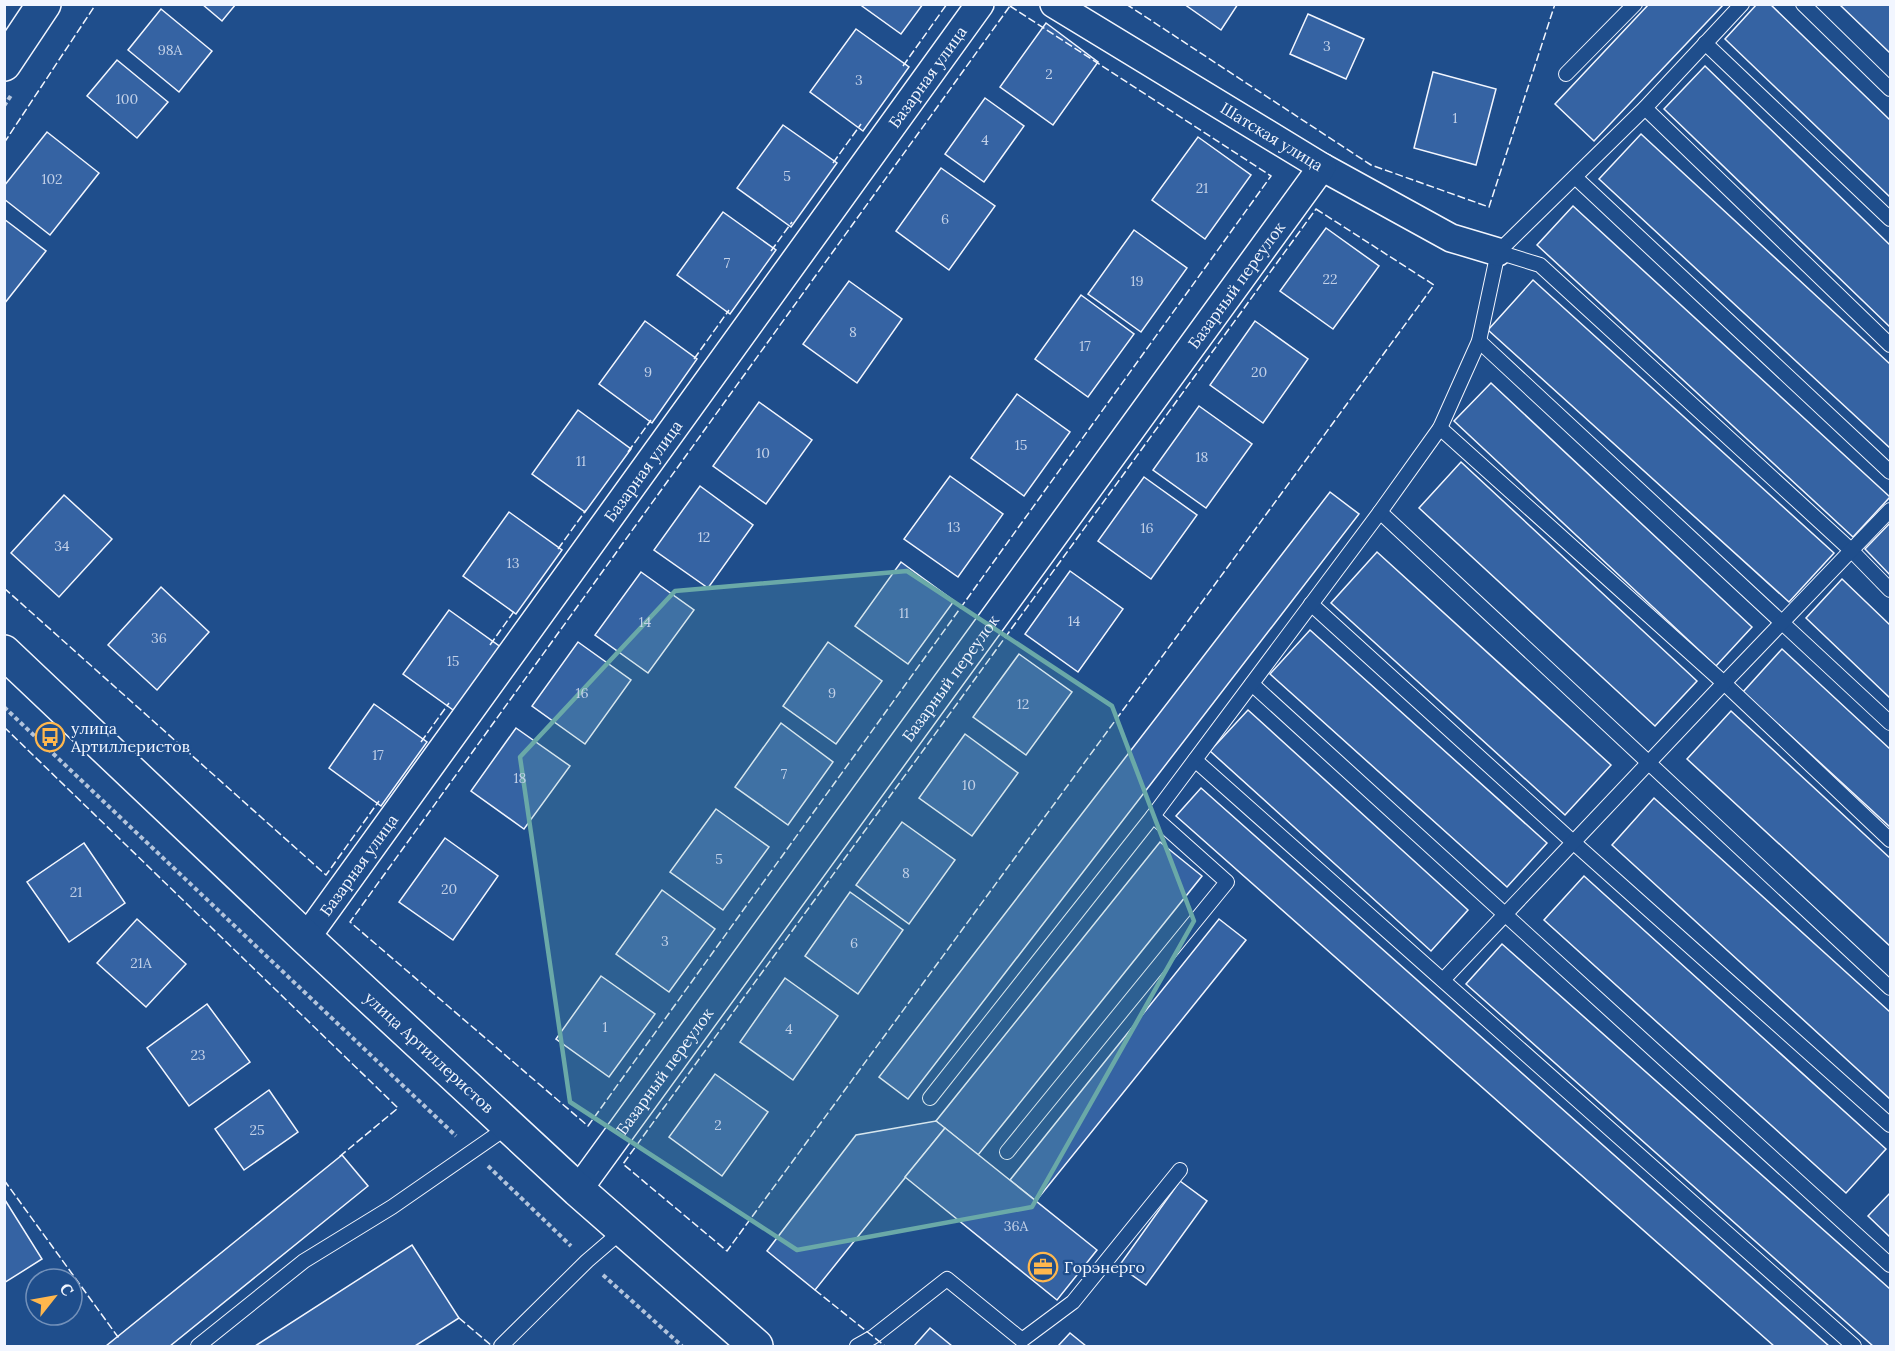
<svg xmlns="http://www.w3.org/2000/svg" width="1895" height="1351" viewBox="0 0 1895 1351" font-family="Lora,serif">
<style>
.building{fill:#3563a3;stroke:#f2f6ff;stroke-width:1.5}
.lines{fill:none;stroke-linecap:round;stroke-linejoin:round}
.service-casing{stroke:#f2f6ff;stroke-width:16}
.minor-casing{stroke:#f2f6ff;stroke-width:30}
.tertiary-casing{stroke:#f2f6ff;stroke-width:36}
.secondary-casing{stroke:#f2f6ff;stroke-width:36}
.path{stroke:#b3c4dc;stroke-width:4;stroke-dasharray:4.5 3;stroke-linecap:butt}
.service{stroke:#1f4e8c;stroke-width:14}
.minor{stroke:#1f4e8c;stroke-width:27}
.tertiary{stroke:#1f4e8c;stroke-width:33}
.secondary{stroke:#1f4e8c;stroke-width:33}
.fence{stroke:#f2f6ff;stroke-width:1.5;stroke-dasharray:8 3;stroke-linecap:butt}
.marked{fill:#6aa9a8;fill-opacity:0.2;stroke:#6aa9a8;stroke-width:4.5;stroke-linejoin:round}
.labels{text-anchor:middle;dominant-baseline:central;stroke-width:4.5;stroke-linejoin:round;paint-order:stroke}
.number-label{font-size:14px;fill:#c3d1e8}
.street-label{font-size:16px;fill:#f2f6ff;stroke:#1f4e8c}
.poi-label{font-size:16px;fill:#f2f6ff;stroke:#1f4e8c;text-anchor:start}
</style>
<rect width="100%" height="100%" fill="#1f4e8c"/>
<g class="building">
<path d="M202,4H236L222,21Z"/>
<path d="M863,4H923L901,34L862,6Z"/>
<path d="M1184,4H1238L1221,30Z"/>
<path d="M1649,4H1724L1594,141L1555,104Z"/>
<path d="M1757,4H1770L1890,120V197L1725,39Z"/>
<path d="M1839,4H1890V53Z"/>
<path d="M161,9L212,51L179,92L128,50Z"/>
<path d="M1308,14L1364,39L1346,79L1290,54Z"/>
<path d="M1046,23L1098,62L1053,125L1000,87Z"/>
<path d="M856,29L909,67L863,131L810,92Z"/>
<path d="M117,60L168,102L137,138L87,96Z"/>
<path d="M1705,66L1890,245V327L1664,109Z"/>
<path d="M1433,72L1496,89L1476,165L1414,148Z"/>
<path d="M985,98L1024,126L984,182L945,154Z"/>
<path d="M783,125L837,163L791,227L737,188Z"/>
<path d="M47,132L99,173L50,235L4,199V186Z"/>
<path d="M1641,134L1890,364V448L1599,179Z"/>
<path d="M1198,137L1251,175L1205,239L1152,200Z"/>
<path d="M941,168L995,206L949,270L896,231Z"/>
<path d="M1573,206L1890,497L1853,537L1537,245Z"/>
<path d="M723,212L776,250L730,314L677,275Z"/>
<path d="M4,219L46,251L4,304Z"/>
<path d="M1326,228L1379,266L1333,329L1280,291Z"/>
<path d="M1134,230L1187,268L1141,332L1088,294Z"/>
<path d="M1533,280L1834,553L1789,602L1488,330Z"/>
<path d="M849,281L902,319L857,383L803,344Z"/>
<path d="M1081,295L1134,334L1088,397L1035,359Z"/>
<path d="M645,321L697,359L652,423L599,384Z"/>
<path d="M1255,321L1308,359L1263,423L1210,385Z"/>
<path d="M1491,383L1752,627L1716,666L1454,421Z"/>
<path d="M1017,394L1070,432L1024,496L971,458Z"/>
<path d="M759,402L812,440L766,504L713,466Z"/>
<path d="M1199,406L1252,444L1206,508L1153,470Z"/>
<path d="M578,410L631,449L585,512L532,474Z"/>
<path d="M1461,462L1697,681L1655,726L1419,508Z"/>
<path d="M950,476L1003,514L958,577L904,539Z"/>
<path d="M1144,477L1197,515L1151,579L1098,541Z"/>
<path d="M700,486L753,525L708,588L654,550Z"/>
<path d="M1330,492L1359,514L908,1099L879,1077Z"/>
<path d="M64,495L112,539L59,597L11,553Z"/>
<path d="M509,512L562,550L516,614L463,576Z"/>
<path d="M1890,523V575L1865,549Z"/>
<path d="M1377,552L1611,765L1565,815L1331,603Z"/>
<path d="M901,562L954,601L908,664L855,626Z"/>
<path d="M1070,571L1123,609L1078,672L1025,634Z"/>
<path d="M641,572L694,610L648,673L595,635Z"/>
<path d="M1842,579L1890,625V698L1806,618Z"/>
<path d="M161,587L209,632L157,690L108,645Z"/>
<path d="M449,610L502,648L456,712L403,674Z"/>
<path d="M1310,630L1547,843L1507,887L1270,674Z"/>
<path d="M578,642L631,680L585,744L532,706Z"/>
<path d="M828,642L882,681L836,744L783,706Z"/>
<path d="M1782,649L1890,749V827L1743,692Z"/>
<path d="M1019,654L1072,692L1026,755L973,717Z"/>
<path d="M374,704L427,742L381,806L329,768Z"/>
<path d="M1248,710L1468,910L1431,951L1210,751Z"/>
<path d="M1731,711L1890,858V946L1687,759Z"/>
<path d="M781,723L833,762L788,825L735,787Z"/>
<path d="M516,728L570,766L524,829L471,791Z"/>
<path d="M965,734L1018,773L972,836L919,798Z"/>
<path d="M1201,788L1829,1346H1774L1176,816Z"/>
<path d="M1654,798L1890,1012V1099L1612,845Z"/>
<path d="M716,809L769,847L723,910L670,872Z"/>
<path d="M902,822L955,860L909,924L856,885Z"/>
<path d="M445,838L498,876L453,940L399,902Z"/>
<path d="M1160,842L1202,876L978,1155L936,1121Z"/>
<path d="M84,843L125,903L69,942L27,882Z"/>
<path d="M1584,876L1886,1149L1846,1193L1544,920Z"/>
<path d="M662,890L715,929L669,992L616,954Z"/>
<path d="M850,892L903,930L858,994L805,956Z"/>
<path d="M137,919L186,964L146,1007L97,963Z"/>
<path d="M1219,919L1246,940L1036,1201L1010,1180Z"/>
<path d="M1502,944L1890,1289V1346H1873L1466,984Z"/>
<path d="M601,976L655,1014L609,1077L556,1039Z"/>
<path d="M785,978L838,1016L793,1080L740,1042Z"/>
<path d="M207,1004L250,1062L189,1106L147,1048Z"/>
<path d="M715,1074L768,1112L722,1176L669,1137Z"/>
<path d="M269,1090L298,1132L244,1170L215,1129Z"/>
<path d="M936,1121L945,1128L815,1290L767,1251L856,1135Z"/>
<path d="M945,1128L1097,1250L1057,1300L905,1177Z"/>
<path d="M342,1155L368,1186L170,1346H106Z"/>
<path d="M1180,1181L1207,1201L1146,1285L1119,1266Z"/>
<path d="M1890,1193V1237L1868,1216Z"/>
<path d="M5,1200L42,1259L4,1283V1200Z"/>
<path d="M412,1245L459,1318L415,1346H255Z"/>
<path d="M930,1328L952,1346H914Z"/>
<path d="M1070,1333L1086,1346H1058Z"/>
</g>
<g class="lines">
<g class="service-casing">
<g id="service">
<path d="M1803,4L1890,89"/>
<path d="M1705,43L1890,219"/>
<path d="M1566,74L1635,4"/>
<path d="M1645,108L1890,345"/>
<path d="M1575,177L1890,472"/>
<path d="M1498,252L1540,265L1852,551L1890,590"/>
<path d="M1479,341L1890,723"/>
<path d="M1440,428L1724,683L1890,840"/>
<path d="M1380,512L1890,988"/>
<path d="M1311,604L1573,842L1890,1125"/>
<path d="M1252,684L1890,1265"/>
<path d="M1195,760L1854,1346"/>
<path d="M1443,980L1724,683L1890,510"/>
<path d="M930,1098L1153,816L1380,512L1440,428L1479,341L1498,252L1645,108L1742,4"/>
<path d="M1007,1152L1227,882L1153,816"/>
<path d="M198,1346L304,1261L392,1207L509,1126"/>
<path d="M501,1346L587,1261L623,1230"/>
<path d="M857,1346L873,1337L947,1279L1022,1340L1073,1302L1180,1170"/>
</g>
</g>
<g class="minor-casing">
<g id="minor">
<path id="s1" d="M1054,4L1322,167L1451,238L1498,252"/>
<path id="s2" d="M306,938L980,4"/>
<path id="s3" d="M578,1190L1322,167"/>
</g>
</g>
<g class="tertiary-casing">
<g id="tertiary">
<path id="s4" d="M4,652L306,938L578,1190L756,1346"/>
</g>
</g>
<g class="secondary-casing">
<path id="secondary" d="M4,64L44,4"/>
</g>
<g class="path">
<path d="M4,106L12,94"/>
<path d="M4,707L456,1136"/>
<path d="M488,1166L571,1246"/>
<path d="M603,1275L682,1346"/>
</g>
<use href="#service" class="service"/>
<use href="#minor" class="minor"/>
<use href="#tertiary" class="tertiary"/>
<use href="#secondary" class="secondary"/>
<g class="fence">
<path d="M1126,4L1371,165L1489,207L1555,4"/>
<path d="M1010,6L1271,176L588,1126L350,922Z"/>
<path d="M903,66L947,4"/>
<path d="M4,143L96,4"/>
<path d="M833,163L861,124"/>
<path d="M1316,209L1434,285L727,1251L623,1164Z"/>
<path d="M771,251L792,222"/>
<path d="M694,359L729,310"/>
<path d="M628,452L651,420"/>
<path d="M558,549L586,510"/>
<path d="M4,588L326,875L379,801"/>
<path d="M490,645L515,610"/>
<path d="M4,727L398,1108L339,1157"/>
<path d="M421,742L449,703"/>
<path d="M4,1180L118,1337L120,1335"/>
<path d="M815,1290L885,1346"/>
<path d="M459,1318L492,1346"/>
</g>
</g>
<path class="marked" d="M907,571L1112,706L1194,921L1032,1207L797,1250L570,1102L520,757L675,591Z"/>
<defs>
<g id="bus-ring" transform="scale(1.5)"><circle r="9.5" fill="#1f4e8c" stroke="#ffb74d" stroke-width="1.5"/><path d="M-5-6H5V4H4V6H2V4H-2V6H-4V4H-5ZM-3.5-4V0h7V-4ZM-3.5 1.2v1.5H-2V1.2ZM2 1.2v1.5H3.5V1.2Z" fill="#ffb74d"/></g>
<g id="office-ring" transform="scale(1.5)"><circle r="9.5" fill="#1f4e8c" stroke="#ffb74d" stroke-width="1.5"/><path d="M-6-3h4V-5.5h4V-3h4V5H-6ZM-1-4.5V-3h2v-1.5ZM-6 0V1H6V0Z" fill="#ffb74d"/></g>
</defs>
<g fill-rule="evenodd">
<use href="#bus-ring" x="50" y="737"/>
<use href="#office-ring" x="1043" y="1267"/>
</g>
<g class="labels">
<g class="number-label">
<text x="1327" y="46">3</text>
<text x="170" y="50">98А</text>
<text x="1049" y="74">2</text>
<text x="859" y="80">3</text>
<text x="127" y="99">100</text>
<text x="1455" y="118">1</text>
<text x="985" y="140">4</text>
<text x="787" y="176">5</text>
<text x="52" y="179">102</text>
<text x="1202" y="188">21</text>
<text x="945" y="219">6</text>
<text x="727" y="263">7</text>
<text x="1330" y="279">22</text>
<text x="1137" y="281">19</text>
<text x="853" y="332">8</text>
<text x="1085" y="346">17</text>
<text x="648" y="372">9</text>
<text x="1259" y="372">20</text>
<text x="1021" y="445">15</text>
<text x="763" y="453">10</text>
<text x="1202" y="457">18</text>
<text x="581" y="461">11</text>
<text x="954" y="527">13</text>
<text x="1147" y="528">16</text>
<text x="704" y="537">12</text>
<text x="62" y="546">34</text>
<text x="513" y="563">13</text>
<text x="904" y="613">11</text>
<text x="1074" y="621">14</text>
<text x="645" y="622">14</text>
<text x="159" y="638">36</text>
<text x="453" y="661">15</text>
<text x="582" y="693">16</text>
<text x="832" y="693">9</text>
<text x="1023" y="704">12</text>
<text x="378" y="755">17</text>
<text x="784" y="774">7</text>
<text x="520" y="778">18</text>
<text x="969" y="785">10</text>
<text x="719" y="859">5</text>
<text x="906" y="873">8</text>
<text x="449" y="889">20</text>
<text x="76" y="892">21</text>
<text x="665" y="941">3</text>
<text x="854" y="943">6</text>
<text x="141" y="963">21А</text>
<text x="605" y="1027">1</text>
<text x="789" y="1029">4</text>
<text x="198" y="1055">23</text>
<text x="718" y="1125">2</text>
<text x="257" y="1130">25</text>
<text x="1016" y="1226">36А</text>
</g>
<g class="street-label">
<text stroke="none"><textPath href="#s2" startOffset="1062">Базарная улица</textPath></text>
<text stroke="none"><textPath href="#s1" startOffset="255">Шатская улица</textPath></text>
<text stroke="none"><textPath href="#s3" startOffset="1119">Базарный переулок</textPath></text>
<text stroke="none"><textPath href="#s2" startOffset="576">Базарная улица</textPath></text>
<text stroke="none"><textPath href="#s3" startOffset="633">Базарный переулок</textPath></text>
<text stroke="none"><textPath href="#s2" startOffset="90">Базарная улица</textPath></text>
<text stroke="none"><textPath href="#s4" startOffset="584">улица Артиллеристов</textPath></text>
<text stroke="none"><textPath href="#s3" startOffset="147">Базарный переулок</textPath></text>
</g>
<g class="poi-label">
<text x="71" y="728">улица<tspan x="71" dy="18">Артиллеристов</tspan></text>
<text x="1064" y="1267">Горэнерго</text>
</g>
</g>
<rect width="1895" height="1351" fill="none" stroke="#f2f6ff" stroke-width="12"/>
<g transform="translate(54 1297) rotate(59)"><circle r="28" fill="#1f4e8c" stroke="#7391ba" stroke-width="1.5"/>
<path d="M0-4.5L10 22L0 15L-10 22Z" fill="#ffb74d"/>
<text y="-9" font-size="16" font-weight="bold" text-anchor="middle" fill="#f2f6ff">С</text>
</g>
</svg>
